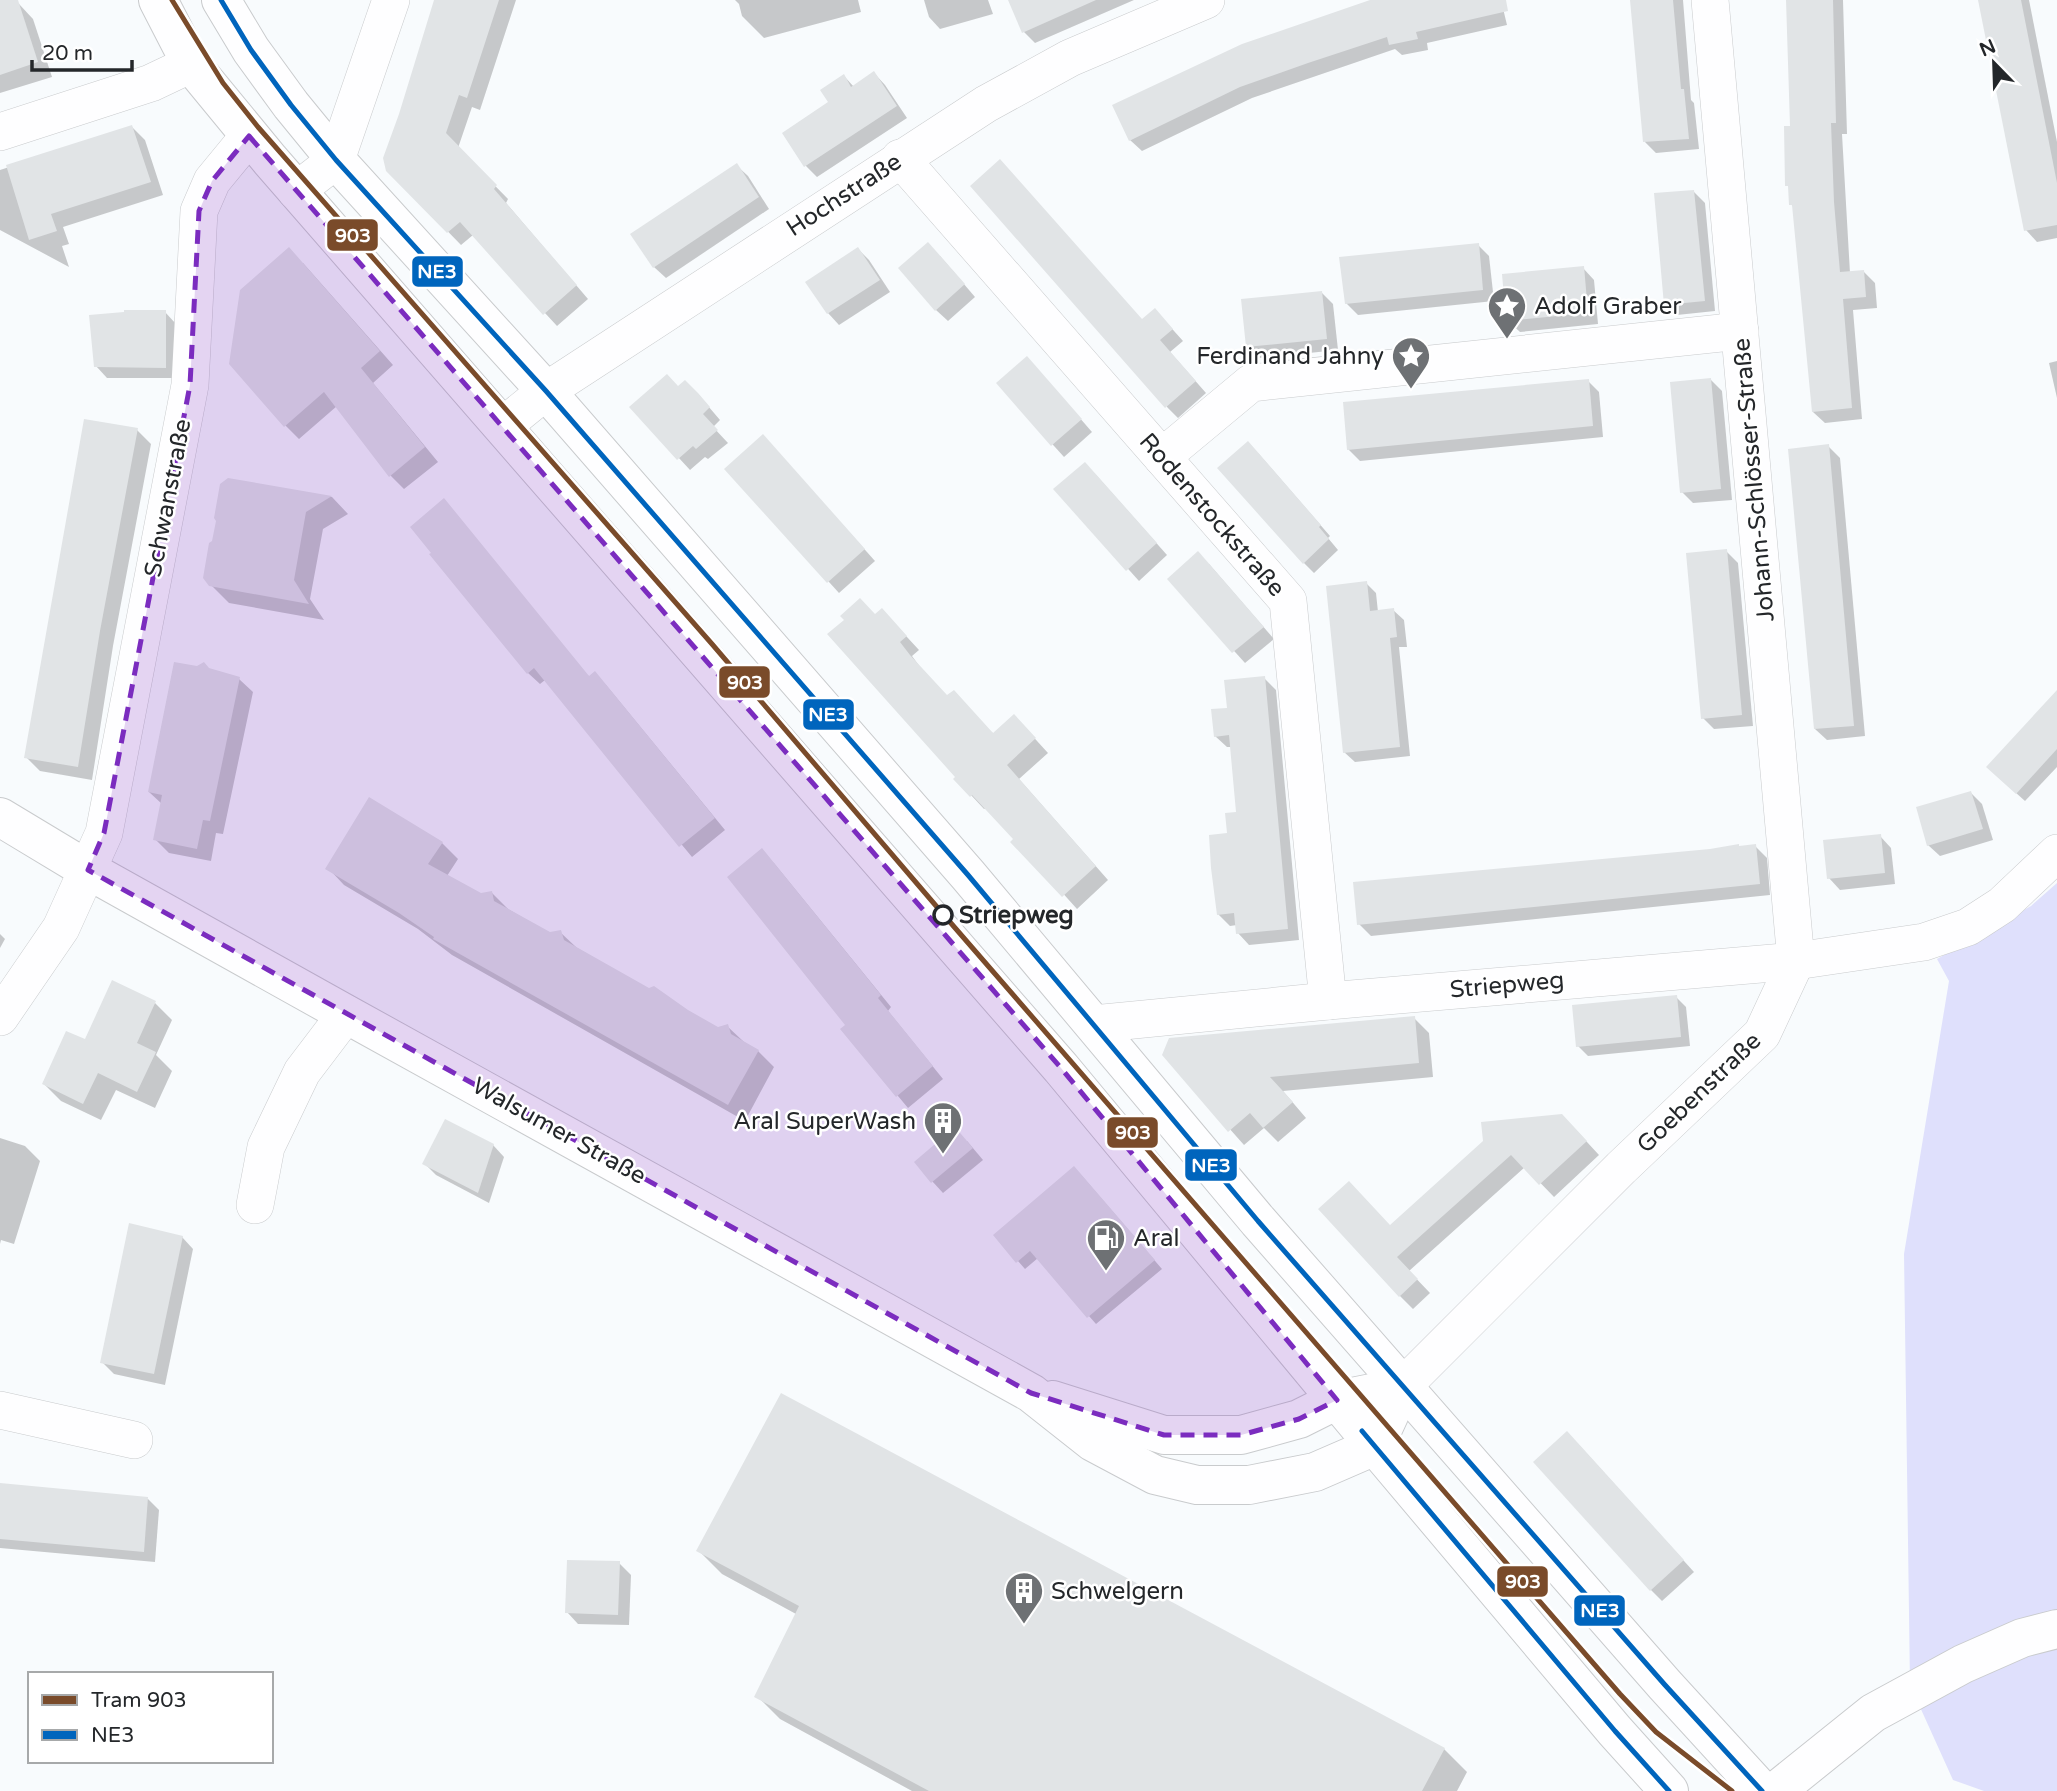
<svg xmlns="http://www.w3.org/2000/svg" width="2057" height="1791" viewBox="0 0 2057 1791" font-family="'Varela Round',sans-serif">
<style>
.green{fill:#dfe0fc}
.shadow{fill:#0003}
.building{fill:#e1e4e6}
.lines{fill:none;stroke-linecap:round;stroke-linejoin:round}
.street-casing{stroke:#c9cbcd;stroke-width:38}
.secondary-casing{stroke:#c9cbcd;stroke-width:40}
.street{stroke:#fefeff;stroke-width:37}
.secondary{stroke:#fefeff;stroke-width:38}
.bus-1-casing{stroke:#fff;stroke-width:10}
.bus-1{stroke:#0065bd;stroke-width:5}
.tram-1-casing{stroke:#fff;stroke-width:10}
.tram-1{stroke:#7a4b2a;stroke-width:5}
.marked{fill:#7b2cbf;fill-opacity:0.2;stroke:#7b2cbf;stroke-width:5;stroke-dasharray:14 9;stroke-linejoin:round}
.stop-dot{fill:#fff;stroke:#24272a;stroke-width:3.5}
.labels{text-anchor:middle;dominant-baseline:central;stroke-width:5;stroke-linejoin:round;paint-order:stroke}
.street-label{font-size:24px;fill:#24272a;stroke:#fff}
.poi-label{font-size:24px;fill:#24272a;stroke:#fff;text-anchor:start}
.stop-label{font-size:24px;font-weight:bold;fill:#24272a;stroke:#fff;text-anchor:start}
.line-badge{stroke:#fff;stroke-width:2.5}
.badge-label{font-size:19px;text-anchor:middle;font-weight:bold;fill:#fff}
</style>
<rect width="100%" height="100%" fill="#f8fbfd"/>
<path class="green" d="M2057,883V1791H1984L1953,1780L1910,1685L1904,1254L1949,981L1937,959L2031,906Z"/>
<g class="shadow">
<path d="M436,0H516L480,110L472,107L458,148L508,199L506,203L588,299L557,326L473,235L461,245L388,170L401,114Z"/>
<path d="M735,0H858L861,12L764,38L742,16L739,4Z"/>
<path d="M924,0H988L993,14L940,29L929,17Z"/>
<path d="M1010,0H1134L1035,43L1024,32Z"/>
<path d="M1382,0H1501L1507,25L1427,43L1428,50L1402,55L1395,49L1252,98L1142,151L1130,140Z"/>
<path d="M1632,0H1683L1691,100L1694,103L1699,149L1656,153L1645,142Z"/>
<path d="M1788,0H1843L1847,134H1842L1850,273L1863,271L1875,283L1877,308L1853,310L1862,419L1825,423L1813,412L1794,208L1791,204L1790,188L1787,185L1792,127Z"/>
<path d="M1980,0H2029L2057,142V238L2037,242L2026,230Z"/>
<path d="M19,4L33,19L52,77L0,93V10Z"/>
<path d="M874,73L885,85L907,118L817,177L806,166L784,133L830,103L844,76L854,87Z"/>
<path d="M132,127L145,140L163,195L63,227L69,244L62,246L69,267L0,230V170Z"/>
<path d="M736,165L748,176L769,209L666,278L654,267Z"/>
<path d="M1694,192L1705,203L1715,311L1677,315L1665,304Z"/>
<path d="M1478,245L1489,256L1494,301L1358,315L1346,303Z"/>
<path d="M858,249L869,260L890,292L839,325L828,313Z"/>
<path d="M940,256L975,297L948,321L936,310Z"/>
<path d="M303,263L393,365L373,383L438,462L404,489L391,476L337,406L299,439L285,425Z"/>
<path d="M1583,268L1594,280L1598,324L1520,332L1508,321Z"/>
<path d="M1322,293L1333,304L1338,350L1259,358L1248,346Z"/>
<path d="M165,312L176,324V378H107L96,366Z"/>
<path d="M1142,321L1166,322L1183,341L1170,352L1206,393L1178,418L1167,407Z"/>
<path d="M2057,361V398L2049,363Z"/>
<path d="M1038,370L1092,432L1064,457L998,384Z"/>
<path d="M1711,380L1722,391L1732,500L1693,503L1682,492Z"/>
<path d="M1588,381L1599,392L1603,437L1360,461L1348,449Z"/>
<path d="M679,388L697,393L720,420L713,427L728,443L708,459L705,457L690,470L632,407Z"/>
<path d="M137,430L151,444L113,646L92,780L40,771L26,757Z"/>
<path d="M1828,446L1840,458L1865,736L1827,740L1815,729Z"/>
<path d="M774,448L875,561L839,593L726,469Z"/>
<path d="M1258,453L1330,536L1328,538L1338,550L1314,573L1304,563Z"/>
<path d="M1096,475L1167,555L1139,581L1056,489Z"/>
<path d="M229,480L332,497L348,514L323,529L310,599L324,620L229,603L211,585L214,542Z"/>
<path d="M1726,551L1738,563L1753,726L1714,729L1703,718Z"/>
<path d="M432,554L590,677L606,685L725,830L692,857L545,680L540,684L528,673Z"/>
<path d="M1209,564L1274,639L1245,663L1169,579Z"/>
<path d="M1366,583L1376,593L1378,612L1393,610L1404,620L1407,647H1399L1410,756L1355,762L1344,752Z"/>
<path d="M876,616L895,624L919,650L912,656L923,671L948,697L994,734L1027,730L1048,753L1019,779L1108,880L1077,909L986,808L984,809L956,779L957,777Z"/>
<path d="M209,670L239,679L253,692L223,834L216,833L211,861L169,853L155,839L162,804L149,792Z"/>
<path d="M1264,678L1276,690L1299,940L1249,945L1238,933L1237,925L1230,926L1218,914L1229,835L1238,814L1232,747H1227L1215,736L1229,710Z"/>
<path d="M2057,692V767L2025,801L1996,775Z"/>
<path d="M1971,793L1982,804L1993,840L1940,856L1928,845Z"/>
<path d="M1880,836L1891,848L1895,884L1840,890L1829,878Z"/>
<path d="M442,843L458,859L447,876L481,895L491,892L508,909L550,934L560,932L577,948L687,1012L717,1028L727,1026L744,1042L758,1051L774,1067L745,1121L452,955L418,929L344,885L328,868Z"/>
<path d="M1755,846L1767,858L1770,895L1371,936L1359,924Z"/>
<path d="M773,862L891,1007L888,1011L943,1079L908,1108L843,1030L848,1025Z"/>
<path d="M0,934L5,939L0,948Z"/>
<path d="M1676,997L1686,1007L1690,1046L1588,1056L1578,1046Z"/>
<path d="M155,1003L172,1020L156,1055L172,1071L155,1108L116,1090L101,1120L61,1101L44,1084L86,1042Z"/>
<path d="M1414,1018L1429,1033L1433,1077L1283,1091L1306,1118L1278,1142L1264,1128L1244,1145L1164,1055Z"/>
<path d="M1575,1129L1599,1155L1554,1197L1525,1167L1409,1271L1430,1293L1413,1309L1400,1296L1391,1227L1485,1142Z"/>
<path d="M0,1138L25,1146L40,1161L14,1244L1,1240L0,1244Z"/>
<path d="M967,1141L983,1160L943,1193L932,1181Z"/>
<path d="M493,1145L504,1157L489,1203L436,1175L425,1164Z"/>
<path d="M1082,1176L1162,1269L1096,1324L1038,1258L1025,1269L995,1235Z"/>
<path d="M182,1237L193,1249L165,1385L114,1374L102,1362Z"/>
<path d="M1579,1445L1694,1572L1662,1601L1651,1590Z"/>
<path d="M0,1485L148,1499L159,1510L155,1562L0,1548Z"/>
<path d="M699,1551L1444,1749L1467,1772L1457,1791H912L780,1719L757,1696L796,1614L722,1574Z"/>
<path d="M619,1563L631,1575L629,1625L578,1624L567,1612Z"/>
</g>
<g class="building">
<path d="M0,0H18L38,62L0,75Z"/>
<path d="M434,0H499L467,98L459,95L446,133L497,185L494,189L577,285L543,315L460,222L447,233L386,171L383,158L399,114Z"/>
<path d="M1008,0H1096L1022,33Z"/>
<path d="M1370,0H1506L1508,11L1416,32L1418,39L1389,45L1387,37L1308,63L1240,87L1129,141L1112,105L1242,44Z"/>
<path d="M1630,0H1673L1681,89H1684L1689,139L1643,142Z"/>
<path d="M1786,0H1833L1836,123H1831L1834,202L1840,272L1864,270L1866,297L1843,299L1852,408L1812,412L1792,205H1789L1788,186H1785L1784,126H1790Z"/>
<path d="M1978,0H2021L2057,183V225L2024,231Z"/>
<path d="M874,71L897,106L804,167L782,133L828,102L820,90L844,74L851,87Z"/>
<path d="M132,125L151,182L51,214L57,231L29,240L6,165Z"/>
<path d="M1000,159L1142,319L1155,308L1173,329L1160,340L1196,381L1165,408L970,186Z"/>
<path d="M737,163L759,197L653,268L630,234Z"/>
<path d="M1694,190L1705,301L1664,305L1654,193Z"/>
<path d="M928,242L965,284L935,311L898,268Z"/>
<path d="M1479,243L1483,290L1345,304L1339,257Z"/>
<path d="M289,247L380,351L361,368L425,447L389,477L324,392L284,427L229,364L240,290Z"/>
<path d="M858,247L880,280L827,314L805,282Z"/>
<path d="M1584,266L1588,313L1506,321L1502,274Z"/>
<path d="M1322,291L1327,339L1246,347L1241,299Z"/>
<path d="M124,310H166V368L94,367L89,315L124,312Z"/>
<path d="M1027,356L1082,419L1051,446L996,383Z"/>
<path d="M667,374L678,386L685,380L698,393L710,407L703,414L718,430L696,449L693,446L677,460L629,407Z"/>
<path d="M1711,378L1721,489L1680,493L1670,382Z"/>
<path d="M1589,379L1593,426L1347,450L1343,402Z"/>
<path d="M84,419L138,428L100,631L78,767L24,758Z"/>
<path d="M763,434L865,549L827,583L724,469Z"/>
<path d="M1248,441L1321,525L1319,527L1329,539L1303,564L1217,468Z"/>
<path d="M1829,444L1854,726L1814,729L1788,449Z"/>
<path d="M1085,462L1157,543L1126,571L1053,489Z"/>
<path d="M228,478L332,496L306,512L294,580L309,604L209,586L203,578L209,543L212,541L216,521L214,518L220,484Z"/>
<path d="M444,498L589,676L595,671L715,818L679,847L534,668L527,674L429,554L431,553L410,527Z"/>
<path d="M1727,549L1742,715L1701,719L1686,553Z"/>
<path d="M1198,551L1264,627L1232,653L1167,579Z"/>
<path d="M1367,581L1370,611L1394,608L1397,637L1390,638L1400,747L1343,753L1326,586Z"/>
<path d="M860,598L875,614L882,608L907,636L900,642L910,655L947,695L954,690L993,733L1014,714L1036,738L1007,765L1096,866L1062,897L1010,842L1013,839L972,795L970,797L953,779L955,777L827,634L844,620L840,616Z"/>
<path d="M174,662L197,666L204,662L209,668L240,677L210,821L203,820L197,849L153,840L162,795L148,792Z"/>
<path d="M1265,676L1288,929L1236,934L1234,913L1217,915L1211,868L1209,835L1227,833L1225,813L1236,812L1229,735L1214,737L1211,709L1227,708L1224,680Z"/>
<path d="M2057,690V749L2016,794L1986,767Z"/>
<path d="M1971,791L1983,829L1927,846L1916,807Z"/>
<path d="M369,797L443,842L428,864L481,893L492,891L494,901L550,932L561,930L564,940L649,988L654,986L688,1010L718,1027L728,1024L731,1034L759,1050L728,1105L433,939L434,937L399,913L325,869Z"/>
<path d="M1881,834L1885,873L1827,879L1823,840Z"/>
<path d="M1739,844V846L1756,844L1760,884L1357,925L1353,882L1710,849Z"/>
<path d="M762,848L881,995L878,998L933,1066L896,1097L840,1029L845,1025L727,877Z"/>
<path d="M112,980L156,1001L137,1043L156,1052L137,1092L98,1073L83,1104L42,1084L66,1031L85,1039Z"/>
<path d="M1677,995L1681,1037L1576,1047L1572,1005Z"/>
<path d="M1415,1016L1419,1063L1270,1077L1293,1102L1263,1128L1250,1113L1228,1132L1162,1055L1169,1038Z"/>
<path d="M1562,1114L1587,1141L1539,1185L1511,1155L1397,1257L1418,1279L1399,1297L1318,1209L1349,1181L1390,1225L1483,1141L1481,1122Z"/>
<path d="M445,1119L494,1144L478,1193L422,1164Z"/>
<path d="M955,1127L973,1148L931,1183L914,1162Z"/>
<path d="M1074,1166L1155,1260L1087,1318L1030,1251L1016,1263L993,1235Z"/>
<path d="M129,1223L183,1236L154,1374L100,1363Z"/>
<path d="M781,1393L1445,1748L1422,1791H929L754,1697L799,1606L696,1551Z"/>
<path d="M1567,1431L1684,1560L1650,1591L1533,1462Z"/>
<path d="M0,1483L148,1497L144,1552L0,1539Z"/>
<path d="M567,1560L620,1561L618,1615L565,1613Z"/>
</g>
<g class="lines">
<g class="street-casing">
<g id="street">
<path d="M0,132L151,83L191,64"/>
<path d="M900,158L1288,601L1328,1001"/>
<path d="M296,191L336,160L391,0"/>
<path d="M503,426L546,391L986,104L1070,58L1206,0"/>
<path d="M1162,457L1251,383L1740,331"/>
<path d="M0,1017L61,928L104,833L190,385L199,211L212,181L249,136"/>
<path d="M1093,1024L1328,1001L1796,961L1924,942L1968,927L2002,905L2057,853"/>
<path d="M255,1205L266,1147L302,1072L346,1014"/>
<path d="M1402,1387L1621,1168L1762,1034L1796,961L1710,0"/>
<path d="M0,1410L134,1440"/>
</g>
</g>
<g class="secondary-casing">
<g id="secondary">
<path d="M158,0L191,64L270,160L1061,1068L1375,1446L1615,1731L1669,1791"/>
<path d="M221,0L251,50L291,105L336,160L546,391L968,875L1258,1221L1665,1685L1762,1791"/>
<path d="M0,817L88,870L346,1014L1031,1393L1093,1442L1155,1475L1197,1485H1249L1315,1472L1375,1446L1402,1387"/>
<path d="M1053,1400L1164,1435H1241L1299,1419L1337,1400L1402,1387"/>
<path d="M1776,1791L1873,1713L1963,1664L2022,1638L2057,1629"/>
</g>
</g>
<use href="#street" class="street"/>
<use href="#secondary" class="secondary"/>
<g class="bus-1-casing">
<g id="bus-1">
<path d="M221,0L251,50L291,105L336,160L546,391L968,875L1258,1221L1665,1685L1762,1791"/>
<path d="M1362,1431L1615,1731L1669,1791"/>
</g>
</g>
<use href="#bus-1" class="bus-1"/>
<g class="tram-1-casing">
<path id="tram-1" d="M172,0L223,83L258,127L712,644L943,914L1620,1694L1656,1732L1732,1791"/>
</g>
<use href="#tram-1" class="tram-1"/>
</g>
<path class="marked" d="M249,136L1061,1068L1337,1400L1299,1419L1241,1435H1164L1031,1393L88,870L104,833L190,385L199,211L212,181Z"/>
<defs>
<g id="sight-pin" transform="scale(2.0125)"><path d="M0 17L-7.5 6A9.5 9.5 0 1 1 7.5 6Z" fill="#6e7174" stroke="#fff"/><path d="M0-6L1.8-2.2L6-1.7L2.9 1.2L3.7 5.4L0 3.3L-3.7 5.4L-2.9 1.2L-6-1.7L-1.8-2.2Z" fill="#fff"/></g>
<g id="building-pin" transform="scale(2.0125)"><path d="M0 17L-7.5 6A9.5 9.5 0 1 1 7.5 6Z" fill="#6e7174" stroke="#fff"/><path d="M-4-6H4V6H1V3H-1V6H-4ZM-2.5-4.3h1.7v1.8h-1.7ZM.8-4.3h1.7v1.8H.8ZM-2.5-1h1.7V.8h-1.7ZM.8-1h1.7V.8H.8Z" fill="#fff"/></g>
<g id="fuel-pin" transform="scale(2.0125)"><path d="M0 17L-7.5 6A9.5 9.5 0 1 1 7.5 6Z" fill="#6e7174" stroke="#fff"/><path d="M-5.5-6h7V0h2V4h1.3V-2.5L3-4.5l.8-.8L6-3V5H2.5V1h-1V6h-7ZM-4.2-4.7v3.2H.2V-4.7Z" fill="#fff"/></g>
</defs>
<g fill-rule="evenodd">
<use href="#sight-pin" x="1507" y="306"/>
<use href="#sight-pin" x="1411" y="356"/>
<use href="#building-pin" x="943" y="1121"/>
<use href="#fuel-pin" x="1106" y="1238"/>
<use href="#building-pin" x="1024" y="1591"/>
</g>
<circle class="stop-dot" cx="943" cy="915" r="9"/>
<g class="labels">
<g class="street-label">
<text transform="translate(844 195) rotate(-33)">Hochstraße</text>
<text transform="translate(1754 480) rotate(-95)">Johann-Schlösser-Straße</text>
<text transform="translate(168 498) rotate(-79)">Schwanstraße</text>
<text transform="translate(1212 515) rotate(49)">Rodenstockstraße</text>
<text transform="translate(1507 985) rotate(-5)">Striepweg</text>
<text transform="translate(1699 1093) rotate(-44)">Goebenstraße</text>
<text transform="translate(559 1131) rotate(29)">Walsumer Straße</text>
</g>
<g class="poi-label">
<text x="1534" y="306">Adolf Graber</text>
<text x="1384" y="356" text-anchor="end">Ferdinand Jahny</text>
<text x="916" y="1121" text-anchor="end">Aral SuperWash</text>
<text x="1133" y="1238">Aral</text>
<text x="1051" y="1591">Schwelgern</text>
</g>
<g class="stop-label">
<text x="959" y="915">Striepweg</text>
</g>
</g>
<g class="line-badge">
<rect x="326" y="218" width="53" height="34" rx="7" fill="#7a4b2a"/>
<rect x="411" y="255" width="53" height="33" rx="7" fill="#0065bd"/>
<rect x="718" y="665" width="53" height="34" rx="7" fill="#7a4b2a"/>
<rect x="802" y="698" width="53" height="33" rx="7" fill="#0065bd"/>
<rect x="1106" y="1116" width="53" height="33" rx="7" fill="#7a4b2a"/>
<rect x="1184" y="1148" width="54" height="34" rx="7" fill="#0065bd"/>
<rect x="1496" y="1565" width="53" height="33" rx="7" fill="#7a4b2a"/>
<rect x="1573" y="1594" width="53" height="33" rx="7" fill="#0065bd"/>
</g>
<g class="badge-label">
<text x="353" y="242">903</text>
<text x="437" y="278">NE3</text>
<text x="745" y="689">903</text>
<text x="828" y="721">NE3</text>
<text x="1133" y="1139">903</text>
<text x="1211" y="1172">NE3</text>
<text x="1523" y="1588">903</text>
<text x="1600" y="1617">NE3</text>
</g>
<rect x="28" y="1672" width="245" height="91" fill="#ffffff" stroke="#a7a9aa" stroke-width="2"/>
<rect x="42" y="1695" width="35" height="10" fill="#7a4b2a" stroke="#a7a9aa" stroke-width="2"/>
<text x="91" y="1707" font-size="21" fill="#24272a">Tram 903</text>
<rect x="42" y="1730" width="35" height="10" fill="#0065bd" stroke="#a7a9aa" stroke-width="2"/>
<text x="91" y="1742" font-size="21" fill="#24272a">NE3</text>
<g transform="translate(1994 63) rotate(337)" stroke="#ffffff" stroke-width="5" paint-order="stroke">
<path d="M0-5L12 26L0 18L-12 26Z" fill="#24272a"/>
<text y="-10" font-size="19" font-weight="bold" text-anchor="middle" fill="#24272a">N</text>
</g>
<path d="M32 60v10h100v-10" fill="none" stroke="#24272a" stroke-width="3.5"/>
<text x="42" y="60" font-size="21" fill="#24272a" stroke="#ffffff" stroke-width="5" paint-order="stroke">20 m</text>
</svg>
